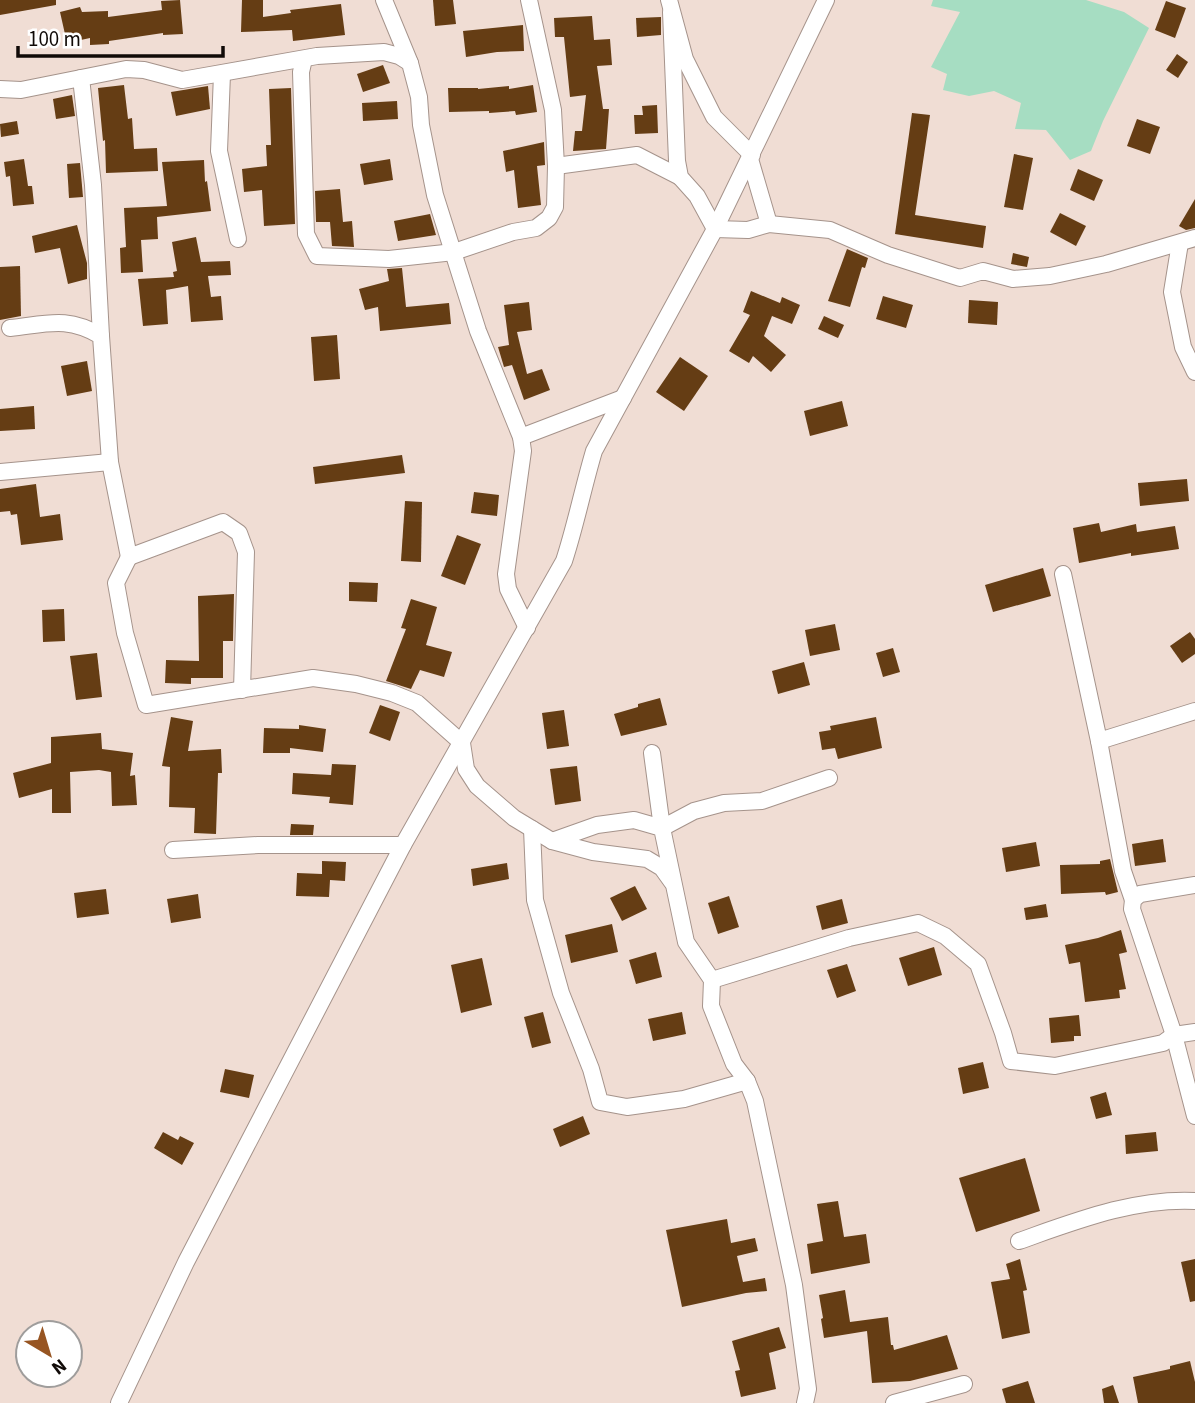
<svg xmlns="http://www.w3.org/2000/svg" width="1195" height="1403" viewBox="0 0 1195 1403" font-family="'Source Sans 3',sans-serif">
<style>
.green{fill:#a6ddc2}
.building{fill:#653d14}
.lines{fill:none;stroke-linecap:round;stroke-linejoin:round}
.street-casing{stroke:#a5938b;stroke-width:18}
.street{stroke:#fff;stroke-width:16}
</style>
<rect width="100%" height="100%" fill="#f0ddd4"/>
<path class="green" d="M933,0H1086L1124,12L1149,28L1103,121L1091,151L1070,160L1046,130L1015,129L1021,103L994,91L969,96L943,90L947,74L931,67L960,12L931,6Z"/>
<g class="building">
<path d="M0,0H56V5L0,15Z"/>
<path d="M180,0L183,34L163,35V33L109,41V44L90,45V38L67,43L60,12L80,7L82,12L108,11V17L162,10L161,1Z"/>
<path d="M242,0H263V17L291,13L290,10L341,4L345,35L293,41L292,30L241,32Z"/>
<path d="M433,0H453L456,24L435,26Z"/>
<path d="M1166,1L1186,8L1175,38L1155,30Z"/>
<path d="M592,16L594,40L610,39L612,65L597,66L603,109H609L606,149L573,151L575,131H582L586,95L570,97L564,37H555L554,18Z"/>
<path d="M661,17V35L637,37L636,18Z"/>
<path d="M523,25L524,51L497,52L466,57L463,31Z"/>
<path d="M1177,54L1188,62L1178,78L1166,70Z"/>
<path d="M383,65L390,83L363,92L357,74Z"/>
<path d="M124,85L128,119L132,118L134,149L157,148L158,171L106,173L105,140L103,141L98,88Z"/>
<path d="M533,85L537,112L516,115L515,111L489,113V111L449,112L448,88H478V89L509,86V89Z"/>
<path d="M208,86L210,109L176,116L171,92Z"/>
<path d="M291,88L295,224L264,226L262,190L244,192L242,169L267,166L266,145H271L269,89Z"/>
<path d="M72,95L75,116L56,119L53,99Z"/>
<path d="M397,101L398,119L363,121L362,103Z"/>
<path d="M657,105L658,133L635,134L634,115H643L642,106Z"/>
<path d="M912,113L930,115L915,215L986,226L983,248L895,234Z"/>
<path d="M1137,119L1160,127L1150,154L1127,146Z"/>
<path d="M17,121L19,134L1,137L0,124Z"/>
<path d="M544,142L545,165L537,166L541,205L518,208L514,170L506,172L503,151Z"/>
<path d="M1014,154L1033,158L1023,210L1004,207Z"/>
<path d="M24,159L28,186H32L34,204L13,206L10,176L6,177L4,162Z"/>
<path d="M390,159L393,180L364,185L360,164Z"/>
<path d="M204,160L205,182L207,181L211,211L157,217L158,239L141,240L143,272L121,273L120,248L126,247L124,208L167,206L162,162Z"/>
<path d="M80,163L83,197L69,198L67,164Z"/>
<path d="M1078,169L1103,180L1094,201L1070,190Z"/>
<path d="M340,189L343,222L352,221L354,247L332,246L330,222H316L315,191Z"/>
<path d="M1195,199V228L1186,230L1179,226Z"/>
<path d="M1060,213L1086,226L1076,246L1050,232Z"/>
<path d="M430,214L436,235L398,241L394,221Z"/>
<path d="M77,225L87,263V279L68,284L60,248L35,253L32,236Z"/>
<path d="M196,237L201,262L230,261L231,275L208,276L211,297L221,296L223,320L191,322L188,286L166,290L168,324L143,326L138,279L174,277L173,272L177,271L172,242Z"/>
<path d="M847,249L868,258L865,268L862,267L850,307L828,301Z"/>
<path d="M1013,253L1029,257L1027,267L1011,264Z"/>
<path d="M20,266L21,316L0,320V267Z"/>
<path d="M402,268L406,307L449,303L451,324L380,331L378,307L365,310L359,289L389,281L387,269Z"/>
<path d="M751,291L780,303L782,297L800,305L792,324L772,316L764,336L786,355L771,372L753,356L749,363L729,351L750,315L743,312Z"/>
<path d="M883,296L913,305L906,328L876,319Z"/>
<path d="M969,300L998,302L997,325L968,323Z"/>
<path d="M529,302L532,330L517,332L527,374L542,369L550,390L524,400L512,365L504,367L498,347L509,345L504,305Z"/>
<path d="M824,316L844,325L838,338L818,329Z"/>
<path d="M337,335L340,379L314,381L311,337Z"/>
<path d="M680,357L708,376L684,411L656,392Z"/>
<path d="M87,361L92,391L67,396L61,366Z"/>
<path d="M842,401L848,426L810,436L804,411Z"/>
<path d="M34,406L35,429L0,431V409Z"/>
<path d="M402,455L405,473L315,484L313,467Z"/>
<path d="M1187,479L1189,501L1140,506L1138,483Z"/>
<path d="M36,484L40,517L60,514L63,540L21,545L17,514L11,515L10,511L0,512V489Z"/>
<path d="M474,492L499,495L497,516L471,513Z"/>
<path d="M405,501L422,502L421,562L401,561Z"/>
<path d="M1099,523L1101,532L1136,524L1137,532L1175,526L1179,549L1131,556V553L1079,563L1073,528Z"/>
<path d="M457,535L481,544L465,585L441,576Z"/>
<path d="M1043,568L1051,596L993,612L985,585Z"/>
<path d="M349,582L378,583L377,602L349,601Z"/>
<path d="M234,594L233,641H223V678H191V684L165,683L166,660L199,661L198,596Z"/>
<path d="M411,599L437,607L426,645L452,652L444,677L420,670L411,689L386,681L406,629L401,628Z"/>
<path d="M64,609L65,641L43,642L42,610Z"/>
<path d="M835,624L840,650L810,656L805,630Z"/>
<path d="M1190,632L1195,639V654L1182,663L1170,646Z"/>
<path d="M893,648L900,672L883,677L876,653Z"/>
<path d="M97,653L102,697L76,700L70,656Z"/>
<path d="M804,662L810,685L778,694L772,671Z"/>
<path d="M660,698L667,725L621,736L614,714L638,707V704Z"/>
<path d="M380,705L400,712L390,741L369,733Z"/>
<path d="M564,710L569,746L547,749L542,713Z"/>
<path d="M171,717L193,721L188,751L221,749L222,773H218L216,834L194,833L195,808L169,807L170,767L162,766Z"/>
<path d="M876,717L882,748L838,759L835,748L822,750L819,732L831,730L830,726Z"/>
<path d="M299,725L326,729L323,752L290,748V753H263L264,728L299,729Z"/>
<path d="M101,733L102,749L133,753L130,776L135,775L137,805L112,806L111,772L99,770L70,772L71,813H52V789L19,798L13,773L51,763V737Z"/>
<path d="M332,764L356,765L353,805L329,803L330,797L292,794L293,773L331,775Z"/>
<path d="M577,766L581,801L555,805L550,769Z"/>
<path d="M291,824L314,825L313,835H290Z"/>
<path d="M1163,839L1166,862L1135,866L1132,844Z"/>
<path d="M1036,842L1040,866L1006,872L1002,848Z"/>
<path d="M1110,859L1118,892L1106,895L1105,892L1061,894L1060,865L1100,864V861Z"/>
<path d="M322,861L346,862L345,881L330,880L329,897L296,896L297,873L322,874Z"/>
<path d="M507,863L509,879L473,886L471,869Z"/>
<path d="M635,886L647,909L622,921L610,898Z"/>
<path d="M106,889L109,914L77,918L74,893Z"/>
<path d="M198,894L201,918L171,923L167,899Z"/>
<path d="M729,896L739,927L718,934L708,903Z"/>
<path d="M842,899L848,923L822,930L816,906Z"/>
<path d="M1046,904L1048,917L1026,920L1024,908Z"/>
<path d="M612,924L618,952L571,963L565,935Z"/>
<path d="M1121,930L1127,952L1119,954L1126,989L1119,990L1120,998L1085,1002L1080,962L1069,964L1065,945L1098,938Z"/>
<path d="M934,947L942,975L908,986L899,958Z"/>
<path d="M656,952L662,977L636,984L629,960Z"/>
<path d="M482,958L492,1005L461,1013L451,965Z"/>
<path d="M847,964L856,991L837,998L827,970Z"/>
<path d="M543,1012L551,1043L532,1048L524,1017Z"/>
<path d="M682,1012L686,1034L653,1041L648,1019Z"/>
<path d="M1079,1015L1081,1036H1074V1041L1051,1043L1049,1018Z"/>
<path d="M983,1062L989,1088L963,1094L958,1068Z"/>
<path d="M225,1069L254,1075L249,1098L220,1092Z"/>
<path d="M1106,1092L1112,1115L1096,1119L1090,1097Z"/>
<path d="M583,1116L590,1134L560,1147L553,1129Z"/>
<path d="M163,1132L178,1140L180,1136L194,1143L182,1165L154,1148Z"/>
<path d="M1156,1132L1158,1151L1126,1154L1125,1135Z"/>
<path d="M1025,1158L1040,1211L976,1232L959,1178Z"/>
<path d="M838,1201L844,1237L866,1234L870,1263L811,1274L807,1244L823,1241L817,1204Z"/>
<path d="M727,1219L731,1243L755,1238L758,1251L737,1256L743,1282L765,1278L767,1291L746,1293L682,1307L666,1230Z"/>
<path d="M1020,1259L1027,1290L1023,1291L1030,1333L1002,1339L991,1282L1010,1279L1006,1264Z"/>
<path d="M1195,1259V1301L1190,1302L1181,1262Z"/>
<path d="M845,1290L850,1322L888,1317L891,1345H893L894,1350L947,1335L958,1369L910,1381L872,1383L867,1331L824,1338L821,1319L823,1318L819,1295Z"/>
<path d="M779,1327L786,1348L769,1353L776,1389L741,1397L735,1371L740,1370L732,1341Z"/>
<path d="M1190,1361L1195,1382V1403H1138L1133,1377L1170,1369V1366Z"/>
<path d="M1028,1381L1035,1403H1006L1002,1389Z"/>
<path d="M1113,1385L1119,1403H1104L1102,1389Z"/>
</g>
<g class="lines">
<g class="street-casing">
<g id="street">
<path d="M384,0L410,63"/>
<path d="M669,0L685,59L714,117L752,155"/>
<path d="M671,12L677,161L680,177L697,196L715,229L748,230L769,224L830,230L888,255L960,278L983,271L1013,279L1050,276L1106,264L1195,238"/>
<path d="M304,59L301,72L306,234L317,256L389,259L454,252L513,232L536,228L549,218L555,207L556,166L553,110L529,0"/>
<path d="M222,74L219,151L238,239"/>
<path d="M81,78L93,185L101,336"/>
<path d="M0,89L21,90L126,69L144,70L182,80L317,56L384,52L399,56L410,63L419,97L421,125L435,195L478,331L521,437L523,451L506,574L508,589L527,628"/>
<path d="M750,159L769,224"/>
<path d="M556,166L637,155L680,177"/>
<path d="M1180,243L1172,292L1183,347L1195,372"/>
<path d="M10,328C48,324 67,316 101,336L110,462L129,557L223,522L239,533L246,552L242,690"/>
<path d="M521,437L623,398"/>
<path d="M0,472L110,462"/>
<path d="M129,557L116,583L125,633L146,705L313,678L356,684L392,693L417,703L462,743L466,769L477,786L514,818L552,841L593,852L647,859L662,868L672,882"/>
<path d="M1063,574L1099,741L1123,871L1133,900"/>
<path d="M1099,741L1195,711"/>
<path d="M652,753L662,828L694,811L724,803L762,801L829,778"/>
<path d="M532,829L535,900L561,993L591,1069L600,1102L627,1107L684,1099L747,1081"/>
<path d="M552,841L597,825L634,820L662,828L686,942L712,980L711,1006L734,1064L747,1081L755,1101L794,1285L808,1389L805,1403"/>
<path d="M173,850L258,845H403"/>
<path d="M1195,885L1140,894L1133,900L1132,909L1174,1035L1195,1116"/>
<path d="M712,980L849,938L918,923L945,936L978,964L1003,1033L1011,1061L1055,1066L1163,1043L1174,1035L1195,1032"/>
<path d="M1019,1241C1076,1221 1134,1198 1195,1201"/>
<path d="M119,1403L186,1262L403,845L564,561C576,524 583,488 594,451L715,229L826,0"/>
<path d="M894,1403L964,1384"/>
</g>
</g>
<use href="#street" class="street"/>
</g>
<g transform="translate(49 1354) rotate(142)"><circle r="33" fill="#ffffff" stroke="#9f9d9c" stroke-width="2"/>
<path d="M0-5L12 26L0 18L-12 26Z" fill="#975522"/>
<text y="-10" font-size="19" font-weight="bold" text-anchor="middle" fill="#100a07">N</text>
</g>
<path d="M18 46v10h205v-10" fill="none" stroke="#100a07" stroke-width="3.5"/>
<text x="28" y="46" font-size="21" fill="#100a07" stroke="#ffffff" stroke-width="5" paint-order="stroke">100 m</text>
</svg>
